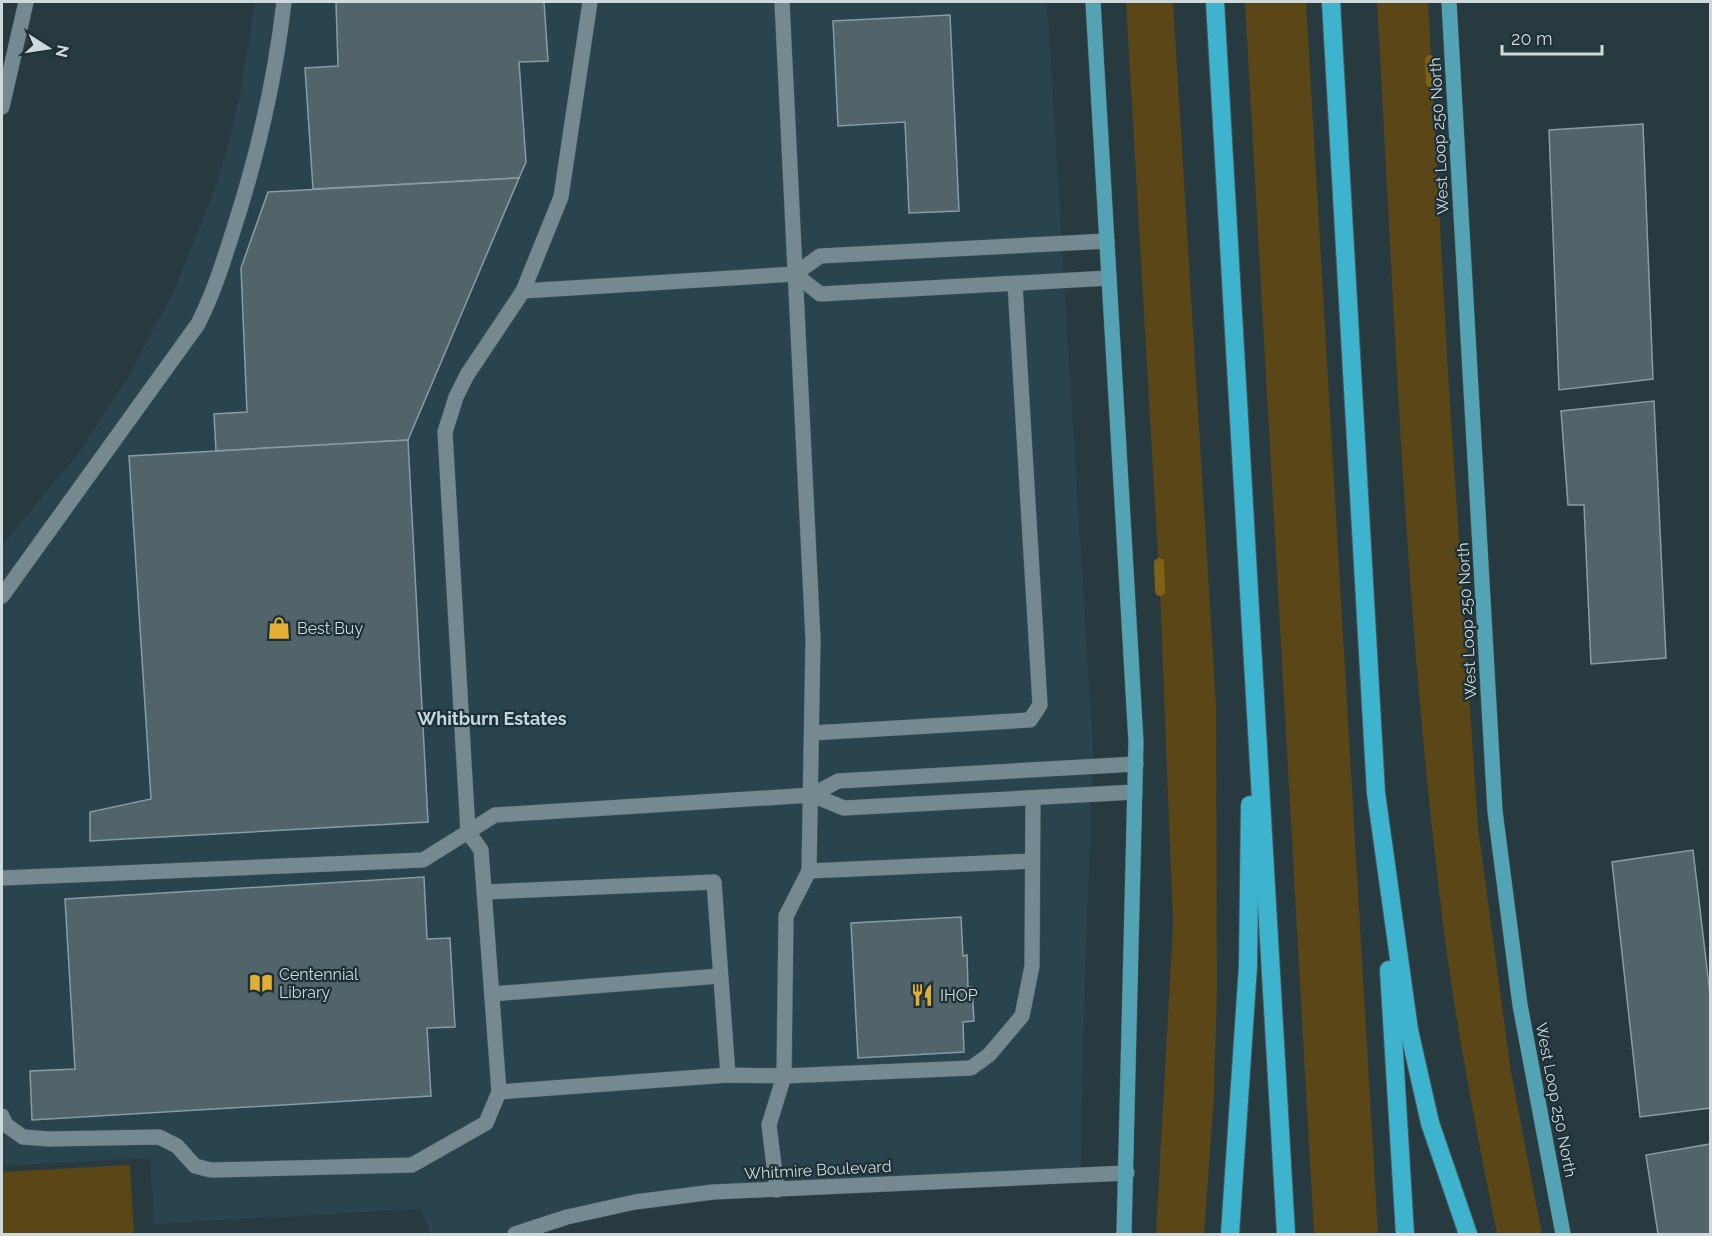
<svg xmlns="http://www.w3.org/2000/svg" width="1712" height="1236" viewBox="0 0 1712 1236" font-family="Raleway,sans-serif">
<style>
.built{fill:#29444c}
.green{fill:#5a4617}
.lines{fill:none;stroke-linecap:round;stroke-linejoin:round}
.stream{stroke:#806115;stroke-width:10}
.building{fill:#50646a;stroke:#889da3;stroke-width:1.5}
.minor-casing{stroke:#48585d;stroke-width:16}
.major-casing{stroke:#48585d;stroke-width:16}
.highway-casing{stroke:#48585d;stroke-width:20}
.minor{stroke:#758a90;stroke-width:15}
.major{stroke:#54a3b5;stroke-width:15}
.highway{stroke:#3eb3cd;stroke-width:18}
.labels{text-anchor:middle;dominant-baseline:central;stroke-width:4.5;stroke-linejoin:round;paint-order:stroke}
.street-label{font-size:16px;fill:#ced9dc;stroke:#1d3035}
.poi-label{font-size:16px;fill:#ced9dc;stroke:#1d3035;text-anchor:start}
.neighbourhood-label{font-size:18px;font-weight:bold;fill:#c2d8de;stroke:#1d3035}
</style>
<rect width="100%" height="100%" fill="#273a3f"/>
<path class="built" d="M255,2H1047L1093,750L1082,1071L1081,1177L690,1195L517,1234H431L421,1209L154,1224L150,1158L2,1166V546L80,451L127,379L174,291L215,189L230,137L242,84Z"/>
<g class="green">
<path d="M1126,2H1173L1216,705L1217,989L1214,1096L1204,1234H1156L1173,924L1160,591Z"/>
<path d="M1245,2H1306L1378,1234H1314Z"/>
<path d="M1377,2H1428L1448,373L1478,828L1511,1072L1542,1234H1497C1474,1120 1452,1006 1439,891C1404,596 1394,298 1377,2Z"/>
<path d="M130,1165L134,1234H2V1172Z"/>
</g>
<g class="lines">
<g class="stream">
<path d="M1430,60L1431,82"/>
<path d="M1159,563L1160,591"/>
</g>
</g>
<g class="building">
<path d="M336,2H544L548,61L519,62L526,162L519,178L313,189L305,68L338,66Z"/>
<path d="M950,15L959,211L909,213L905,122L838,126L833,21Z"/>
<path d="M1643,124L1653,379L1559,390L1549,130Z"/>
<path d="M519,178L408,440L216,451L214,414L247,412L241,268L268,192Z"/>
<path d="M1654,401L1666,658L1591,664L1584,505H1568L1561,411Z"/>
<path d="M408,440L428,822L90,841V812L151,799L129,456Z"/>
<path d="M1693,850L1710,994V1108L1640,1117L1612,862Z"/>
<path d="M424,877L427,939L450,938L455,1027L427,1028L431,1096L32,1120L30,1071L75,1069L65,899Z"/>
<path d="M961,917L963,956L967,955L968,987H972L974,1021L963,1022L964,1052L858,1058L851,923Z"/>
<path d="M1710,1144V1234H1658L1646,1155Z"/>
</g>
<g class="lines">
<g class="minor-casing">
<g id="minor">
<path d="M782,2L813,639L809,871"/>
<path d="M2,107L26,2"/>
<path d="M795,274L820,294L1109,278"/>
<path d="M523,291L795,274L820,256L1107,241"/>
<path d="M2,596L198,324C214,292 224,260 235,225C259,150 275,80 284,2"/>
<path d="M812,733L1030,720L1040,705L1015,284"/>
<path d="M812,795L838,781L1136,764"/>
<path d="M1032,861L809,871L786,916L784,1076L971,1068L989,1055L1022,1016L1032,966L1033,798"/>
<path d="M2,878L423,860L495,815L812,795L844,808L1135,792"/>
<path d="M485,892L714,882L728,1075"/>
<path d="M492,994L720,976"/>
<path d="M499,1092L728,1075L784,1076L769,1125L777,1190"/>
<path d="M2,1116L6,1125L23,1137L49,1139L159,1137L177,1146L195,1166L211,1170L412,1165L486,1123L499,1092L481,850L468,832L445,432L456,397L467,375L523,291L561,197L590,2"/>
<path d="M515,1234L567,1217L635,1202L713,1192L1127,1173"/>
</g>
</g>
<g class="major-casing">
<g id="major">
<path d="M1093,2L1136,742L1124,1234"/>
<path d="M1449,2L1495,811L1520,1005L1563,1234"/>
</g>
</g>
<g class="highway-casing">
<g id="highway">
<path d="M1215,2L1286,1234"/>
<path d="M1331,2L1376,793L1409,1030L1430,1123L1468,1234"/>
<path d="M1389,970L1405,1234"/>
<path d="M1230,1234L1248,966L1250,805"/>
</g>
</g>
<use href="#minor" class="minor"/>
<use href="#major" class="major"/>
<use href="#highway" class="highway"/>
</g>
<defs>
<g id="shop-bare" transform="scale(1.8)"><path d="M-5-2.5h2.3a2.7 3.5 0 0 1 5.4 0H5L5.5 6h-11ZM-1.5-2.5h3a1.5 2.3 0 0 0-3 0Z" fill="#e2af34" stroke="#1d3035" stroke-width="2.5" paint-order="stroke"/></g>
<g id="library-bare" transform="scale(1.8)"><path d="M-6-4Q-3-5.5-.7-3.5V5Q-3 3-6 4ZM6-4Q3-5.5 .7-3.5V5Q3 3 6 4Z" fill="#e2af34" stroke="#1d3035" stroke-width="2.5" paint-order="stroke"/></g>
<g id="restaurant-bare" transform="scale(1.8)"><path d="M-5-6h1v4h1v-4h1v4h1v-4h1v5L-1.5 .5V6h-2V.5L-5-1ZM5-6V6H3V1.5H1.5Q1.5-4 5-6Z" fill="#e2af34" stroke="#1d3035" stroke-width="2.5" paint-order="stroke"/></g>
</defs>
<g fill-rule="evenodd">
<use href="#shop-bare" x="279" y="628"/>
<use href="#library-bare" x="261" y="983"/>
<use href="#restaurant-bare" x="922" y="995"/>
</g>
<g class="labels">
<g class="street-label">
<text transform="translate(1439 136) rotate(-93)">West Loop 250 North</text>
<text transform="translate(1467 621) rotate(-93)">West Loop 250 North</text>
<text transform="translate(1556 1100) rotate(79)">West Loop 250 North</text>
<text transform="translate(818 1170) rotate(-3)">Whitmire Boulevard</text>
</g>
<g class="poi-label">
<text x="297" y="628">Best Buy</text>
<text x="279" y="974">Centennial<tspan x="279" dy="18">Library</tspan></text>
<text x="940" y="995">IHOP</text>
</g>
<g class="neighbourhood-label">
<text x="492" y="718">Whitburn Estates</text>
</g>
</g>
<rect width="1712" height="1236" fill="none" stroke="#ced9dc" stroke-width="6"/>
<g transform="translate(48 48) rotate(102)" stroke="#1d3035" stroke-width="4.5" paint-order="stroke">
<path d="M0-4.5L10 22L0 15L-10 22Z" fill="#ced9dc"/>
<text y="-9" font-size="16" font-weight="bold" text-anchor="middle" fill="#ced9dc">N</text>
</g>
<path d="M1502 45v9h100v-9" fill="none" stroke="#ced9dc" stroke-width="3"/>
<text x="1511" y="45" font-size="18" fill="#ced9dc" stroke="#1d3035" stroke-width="4.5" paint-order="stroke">20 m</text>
</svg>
